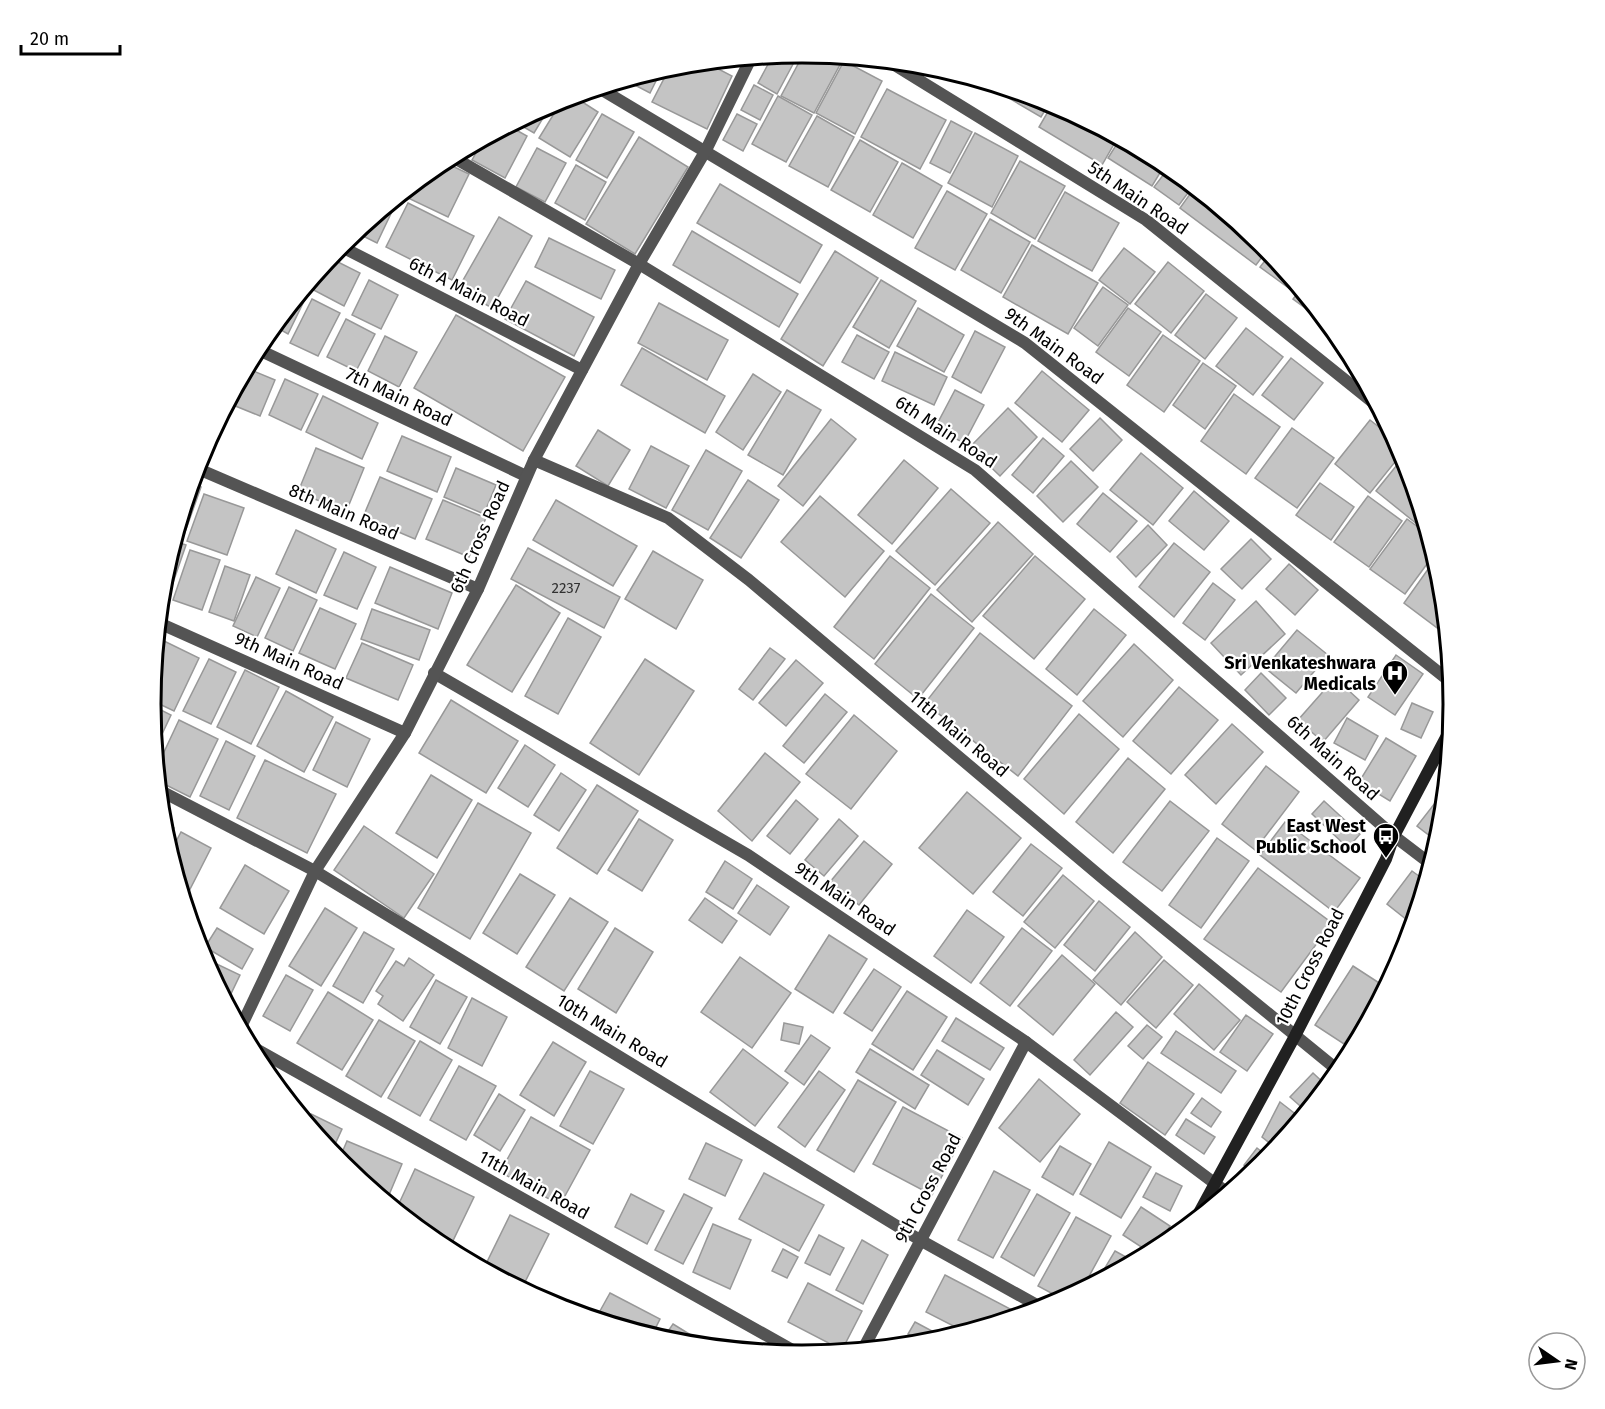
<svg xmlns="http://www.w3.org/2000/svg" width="1605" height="1409" viewBox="0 0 1605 1409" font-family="'Fira Sans',sans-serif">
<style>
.building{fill:#c4c4c4;stroke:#989898;stroke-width:1.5}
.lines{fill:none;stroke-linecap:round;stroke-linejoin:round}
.street{stroke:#545454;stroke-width:12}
.secondary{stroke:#212121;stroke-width:12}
.labels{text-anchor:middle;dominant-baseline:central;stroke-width:4.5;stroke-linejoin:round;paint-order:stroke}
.number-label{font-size:15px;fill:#313131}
.street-label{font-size:18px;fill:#000;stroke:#fff}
.poi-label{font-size:18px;font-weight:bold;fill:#000;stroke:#fff;text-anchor:end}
.rim{fill:none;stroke:#000;stroke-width:3}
</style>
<rect width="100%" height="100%" fill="#fff"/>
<g class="building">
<path d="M799,53L777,94L758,83L773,55Z"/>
<path d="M804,53L843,59L814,113L781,96Z"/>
<path d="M844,61L882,81L855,134L816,113Z"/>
<path d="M705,62L732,76L707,129L652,102L670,67Z"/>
<path d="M662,69L650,93L625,80Z"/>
<path d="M978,80L1050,102L1041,117Z"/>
<path d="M754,85L773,95L760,120L741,110Z"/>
<path d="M887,89L946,120L920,169L861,137Z"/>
<path d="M573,96L598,112L570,157L539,138L563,99Z"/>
<path d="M778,96L812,115L786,162L752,144Z"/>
<path d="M552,103L534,133L515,122Z"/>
<path d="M1053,103L1118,137L1102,165L1039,127Z"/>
<path d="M602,114L634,132L607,178L576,160Z"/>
<path d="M737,114L757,124L743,151L723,140Z"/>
<path d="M817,116L854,137L828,187L789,166Z"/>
<path d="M951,121L972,132L950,173L930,163Z"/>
<path d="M509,126L527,136L505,178L472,160L484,139Z"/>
<path d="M975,133L1018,156L992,207L948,183Z"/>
<path d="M639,137L688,167L635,254L586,224Z"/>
<path d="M1120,139L1166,163L1152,186L1108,158Z"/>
<path d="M860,140L898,162L870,212L831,190Z"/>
<path d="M472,145L465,157L458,153Z"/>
<path d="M537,148L566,163L545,202L516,187Z"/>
<path d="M442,161L469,174L448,217L410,199L420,179Z"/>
<path d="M1020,161L1065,186L1035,239L991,213Z"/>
<path d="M902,163L942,186L913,238L873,215Z"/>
<path d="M576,165L606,182L585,220L555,203Z"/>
<path d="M1170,166L1193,186L1179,205L1154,187Z"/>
<path d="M720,184L822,245L800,283L697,223Z"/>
<path d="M1195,187L1268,249L1256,265L1180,208Z"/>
<path d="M947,191L987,214L955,270L915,248Z"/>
<path d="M1065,192L1119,223L1092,271L1038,241Z"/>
<path d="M391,203L395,205L377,243L355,232Z"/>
<path d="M408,203L474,236L452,280L386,247Z"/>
<path d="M499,217L532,236L492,308L458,289Z"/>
<path d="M990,219L1030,242L1001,293L961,270Z"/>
<path d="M692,231L798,294L779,327L673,265Z"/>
<path d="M549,238L615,270L601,299L535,267Z"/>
<path d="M1032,245L1098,283L1068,334L1003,297Z"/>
<path d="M1124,248L1155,272L1130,304L1099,280Z"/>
<path d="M835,251L878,278L823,366L781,339Z"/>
<path d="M1271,253L1298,286L1294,292L1260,267Z"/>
<path d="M330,258L360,273L344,306L306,286Z"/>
<path d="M1168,262L1204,291L1171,333L1135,304Z"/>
<path d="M369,280L398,295L381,329L352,315Z"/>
<path d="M881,280L916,301L889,348L853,327Z"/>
<path d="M526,281L594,317L574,356L505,319Z"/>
<path d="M1103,287L1128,305L1098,346L1074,328Z"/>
<path d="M1301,289L1334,329L1293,299Z"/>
<path d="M1206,294L1237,318L1205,359L1175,335Z"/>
<path d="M299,296L305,299L288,334L274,326Z"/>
<path d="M312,299L340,313L318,356L290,343Z"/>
<path d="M659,303L728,340L707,380L638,343Z"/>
<path d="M918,308L964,335L944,372L897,346Z"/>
<path d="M1128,308L1161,332L1129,376L1096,352Z"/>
<path d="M456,315L565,377L523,451L414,388Z"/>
<path d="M346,319L375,334L356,371L327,357Z"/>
<path d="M1246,328L1283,357L1253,395L1216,366Z"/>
<path d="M975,331L1005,347L981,393L952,377Z"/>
<path d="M857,335L889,352L874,379L842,362Z"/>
<path d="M1163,335L1200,361L1164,412L1127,385Z"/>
<path d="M385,336L417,352L399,387L368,371Z"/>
<path d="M642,348L725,396L705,433L621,385Z"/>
<path d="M895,352L947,377L934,405L882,381Z"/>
<path d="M1291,358L1323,383L1294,420L1262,395Z"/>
<path d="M1203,363L1236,386L1205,429L1173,405Z"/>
<path d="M246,368L275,380L260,416L228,403Z"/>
<path d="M1042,371L1089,410L1062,442L1015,403Z"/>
<path d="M753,374L781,392L743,450L716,432Z"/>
<path d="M285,379L318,394L301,430L269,415Z"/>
<path d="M787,390L821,410L783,475L748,455Z"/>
<path d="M955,390L984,405L964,443L935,428Z"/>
<path d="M1234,394L1280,427L1246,474L1201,441Z"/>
<path d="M323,396L378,423L362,459L306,432Z"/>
<path d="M1008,408L1037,437L1000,476L970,447Z"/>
<path d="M1100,418L1122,440L1093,471L1070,449Z"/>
<path d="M831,419L856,439L803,506L778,486Z"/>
<path d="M1370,420L1398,442L1403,452L1370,493L1335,464Z"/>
<path d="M1292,428L1334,458L1297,508L1255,478Z"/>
<path d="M598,430L630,450L608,486L576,466Z"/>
<path d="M402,436L451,457L437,492L387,471Z"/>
<path d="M1043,438L1064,456L1033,493L1012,475Z"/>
<path d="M651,446L689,466L666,508L629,489Z"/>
<path d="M316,448L364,468L346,512L298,492Z"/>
<path d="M706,450L742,471L708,530L672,510Z"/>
<path d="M1141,453L1183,488L1153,525L1110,490Z"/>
<path d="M1405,455L1428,533L1376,491Z"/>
<path d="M904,460L938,488L892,544L858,515Z"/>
<path d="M1071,461L1098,487L1063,522L1037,496Z"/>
<path d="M456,468L496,485L484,514L444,497Z"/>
<path d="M380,477L432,499L415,539L363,517Z"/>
<path d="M748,480L779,500L741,558L710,538Z"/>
<path d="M1320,483L1354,507L1331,540L1296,515Z"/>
<path d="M191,484L201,487L184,535L177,532Z"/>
<path d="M951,489L990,523L935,585L896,551Z"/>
<path d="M1194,491L1229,521L1204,550L1169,521Z"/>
<path d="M1103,493L1137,521L1110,552L1077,524Z"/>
<path d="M204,494L244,508L227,555L187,541Z"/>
<path d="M820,496L884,551L845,597L781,542Z"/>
<path d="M1368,496L1402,521L1369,567L1334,542Z"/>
<path d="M443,500L486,518L469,557L426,539Z"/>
<path d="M556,500L637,546L613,586L533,540Z"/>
<path d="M1407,519L1429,535L1435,553L1405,594L1370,569Z"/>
<path d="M998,522L1033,554L972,622L937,590Z"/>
<path d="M1148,525L1167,545L1136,577L1117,557Z"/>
<path d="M296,530L336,549L316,593L276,574Z"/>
<path d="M1251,539L1271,559L1242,589L1221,569Z"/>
<path d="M174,541L186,545L167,600L161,598L163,577Z"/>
<path d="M1174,543L1210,572L1174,617L1139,587Z"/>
<path d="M528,548L620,597L604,628L511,579Z"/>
<path d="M190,550L220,560L202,610L173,600Z"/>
<path d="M653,551L703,580L676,629L625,599Z"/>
<path d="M344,552L376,567L357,609L324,595Z"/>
<path d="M890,556L930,588L874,659L834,627Z"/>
<path d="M1035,556L1085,599L1034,659L983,616Z"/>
<path d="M1436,558L1442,578L1448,636L1404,603Z"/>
<path d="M1289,564L1318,590L1295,615L1266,589Z"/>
<path d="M225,566L250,575L234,621L209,612Z"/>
<path d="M390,567L452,593L438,629L375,603Z"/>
<path d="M256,577L280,588L257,637L233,626Z"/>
<path d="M1213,583L1235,600L1205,640L1183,623Z"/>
<path d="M516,585L560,613L512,692L467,665Z"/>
<path d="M289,587L317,600L293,651L265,638Z"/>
<path d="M931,594L974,628L918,699L875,664Z"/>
<path d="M1256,601L1285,634L1241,675L1211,643Z"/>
<path d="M320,608L356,624L335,669L299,653Z"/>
<path d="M372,609L430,630L419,660L361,639Z"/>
<path d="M1094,609L1126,635L1077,695L1046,669Z"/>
<path d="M568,618L601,637L558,714L525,696Z"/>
<path d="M1297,630L1328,655L1296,693L1265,668Z"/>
<path d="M980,633L1072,706L1018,776L925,703Z"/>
<path d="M164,641L199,658L174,711L151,700L155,660Z"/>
<path d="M362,643L413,665L398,700L346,678Z"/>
<path d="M1134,644L1173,680L1123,737L1083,701Z"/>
<path d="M770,648L785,659L753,700L739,689Z"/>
<path d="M1396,655L1423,674L1395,715L1368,697Z"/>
<path d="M209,659L236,672L211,724L183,711Z"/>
<path d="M645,659L694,691L639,775L590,743Z"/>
<path d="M796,660L823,683L786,726L759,703Z"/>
<path d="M245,670L279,687L251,744L217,727Z"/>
<path d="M1261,673L1286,698L1269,715L1245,690Z"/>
<path d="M1335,678L1359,700L1323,742L1298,720Z"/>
<path d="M1179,687L1218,720L1171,774L1133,741Z"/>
<path d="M286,691L333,717L304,772L257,746Z"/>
<path d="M825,694L847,712L804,763L783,746Z"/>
<path d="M451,700L518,741L486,793L419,753Z"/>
<path d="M1412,703L1433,712L1421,738L1401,729Z"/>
<path d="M151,705L171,715L155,749Z"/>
<path d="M1079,714L1119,749L1064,814L1024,779Z"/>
<path d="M854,715L897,751L851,809L806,774Z"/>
<path d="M1347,718L1378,736L1365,760L1334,743Z"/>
<path d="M179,720L218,739L190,797L158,781L157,767Z"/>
<path d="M336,722L370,739L347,787L313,770Z"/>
<path d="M1232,724L1263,752L1216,804L1185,775Z"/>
<path d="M1386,738L1416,756L1390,801L1359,782Z"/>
<path d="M226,741L255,756L229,810L200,796Z"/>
<path d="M525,745L555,765L528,807L498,788Z"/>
<path d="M765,753L800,782L752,841L718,811Z"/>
<path d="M1128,758L1165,789L1113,853L1076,822Z"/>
<path d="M265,760L336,794L307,853L237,818Z"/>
<path d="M1266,766L1299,792L1255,850L1222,824Z"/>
<path d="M561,773L586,790L559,831L534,815Z"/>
<path d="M431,775L472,800L437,858L396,833Z"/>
<path d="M597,785L638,811L597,874L557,848Z"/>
<path d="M1446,789L1442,832L1439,843L1417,826Z"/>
<path d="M967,792L1021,838L973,894L919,848Z"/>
<path d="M796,800L818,819L790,854L767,836Z"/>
<path d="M1170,801L1209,831L1162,891L1123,862Z"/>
<path d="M1324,801L1360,834L1348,848L1312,814Z"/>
<path d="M478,803L531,833L470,939L418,908Z"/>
<path d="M639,819L673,840L642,891L608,870Z"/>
<path d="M839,819L858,836L824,876L805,860Z"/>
<path d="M162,821L174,828L166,842L163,831Z"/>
<path d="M1285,822L1360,878L1334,912L1260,855Z"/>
<path d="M364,826L434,874L404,918L334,870Z"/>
<path d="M181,832L211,848L184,901L170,853Z"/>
<path d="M1217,838L1249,861L1201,928L1169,905Z"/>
<path d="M864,841L892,864L859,905L830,882Z"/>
<path d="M1031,844L1062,868L1023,916L993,892Z"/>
<path d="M725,861L752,879L733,909L706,892Z"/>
<path d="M245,865L289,891L264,934L220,908Z"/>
<path d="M1258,868L1332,923L1281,992L1204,939Z"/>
<path d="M1412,871L1427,882L1420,903L1407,920L1387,904Z"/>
<path d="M520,874L555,895L517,954L483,933Z"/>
<path d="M1063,875L1094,901L1055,948L1024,922Z"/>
<path d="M757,885L789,907L770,935L738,913Z"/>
<path d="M570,898L608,922L564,991L526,967Z"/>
<path d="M705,898L737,921L722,943L689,920Z"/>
<path d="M1099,901L1130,927L1095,971L1064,945Z"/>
<path d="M325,908L357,928L321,986L289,966Z"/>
<path d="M967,910L1004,937L971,983L934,956Z"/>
<path d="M217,928L253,949L242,969L205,947Z"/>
<path d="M615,928L653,952L616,1013L578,989Z"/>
<path d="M1022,928L1052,951L1010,1006L980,983Z"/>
<path d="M364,932L394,949L363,1003L333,986Z"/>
<path d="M1135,932L1162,957L1121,1005L1093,980Z"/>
<path d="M829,935L867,959L833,1013L795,989Z"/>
<path d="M1062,955L1095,984L1053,1035L1018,1006Z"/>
<path d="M202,957L240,975L227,1002L225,1001Z"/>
<path d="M740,957L791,993L752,1048L701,1012Z"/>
<path d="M409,958L434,975L403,1021L378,1004L383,996L376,991L396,961L404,966Z"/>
<path d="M1164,960L1193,985L1156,1028L1127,1002Z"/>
<path d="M1353,966L1387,988L1366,1023L1360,1020L1344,1044L1315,1025Z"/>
<path d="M874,969L901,987L872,1031L844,1013Z"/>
<path d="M286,975L313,990L290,1031L263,1016Z"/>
<path d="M436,980L467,997L440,1044L410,1027Z"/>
<path d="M1199,984L1240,1020L1214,1050L1174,1014Z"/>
<path d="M907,991L947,1017L913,1070L872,1044Z"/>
<path d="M328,992L373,1020L342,1070L297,1043Z"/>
<path d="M472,998L507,1017L482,1066L448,1048Z"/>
<path d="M1116,1012L1133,1027L1090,1075L1074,1060Z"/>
<path d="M1246,1015L1273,1034L1247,1071L1220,1052Z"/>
<path d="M956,1018L1004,1048L990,1070L942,1041Z"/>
<path d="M379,1020L415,1041L381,1097L346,1076Z"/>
<path d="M784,1023L803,1027L799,1044L781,1040Z"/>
<path d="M1147,1025L1162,1037L1143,1059L1128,1046Z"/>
<path d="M1176,1031L1236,1071L1221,1093L1161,1053Z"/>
<path d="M811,1035L830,1048L804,1085L785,1071Z"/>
<path d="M420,1041L452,1060L420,1116L388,1098Z"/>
<path d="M553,1042L586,1062L554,1116L520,1095Z"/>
<path d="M743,1049L788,1083L755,1126L710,1092Z"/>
<path d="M870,1049L929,1085L915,1109L856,1072Z"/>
<path d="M937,1050L984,1079L968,1105L921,1075Z"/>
<path d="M1148,1062L1194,1094L1165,1135L1120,1103Z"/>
<path d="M459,1066L496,1086L466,1140L430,1120Z"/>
<path d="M590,1071L624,1089L593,1144L560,1126Z"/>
<path d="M819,1071L845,1090L805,1147L778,1127Z"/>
<path d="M1313,1073L1328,1087L1307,1112L1290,1097Z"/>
<path d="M1039,1079L1080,1114L1040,1162L999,1128Z"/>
<path d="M858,1080L896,1102L854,1172L817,1150Z"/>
<path d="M499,1094L525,1110L500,1151L474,1135Z"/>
<path d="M1202,1098L1221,1112L1211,1127L1191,1113Z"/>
<path d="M1280,1102L1302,1119L1277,1149L1262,1137Z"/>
<path d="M903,1107L962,1138L932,1195L873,1164Z"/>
<path d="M311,1114L342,1129L331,1153L307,1123Z"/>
<path d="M531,1117L590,1150L560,1205L500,1172Z"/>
<path d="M1186,1119L1215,1137L1204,1154L1176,1135Z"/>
<path d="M347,1141L402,1164L386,1202L338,1162Z"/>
<path d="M1109,1142L1151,1167L1121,1218L1080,1194Z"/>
<path d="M706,1143L742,1160L725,1196L689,1179Z"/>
<path d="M1060,1146L1091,1164L1073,1195L1042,1177Z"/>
<path d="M1257,1148L1270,1158L1254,1173L1244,1165Z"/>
<path d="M415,1169L474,1197L448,1251L396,1210Z"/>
<path d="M994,1171L1030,1190L993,1258L958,1240Z"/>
<path d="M764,1173L824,1205L799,1251L739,1219Z"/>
<path d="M1156,1173L1182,1186L1170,1211L1143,1197Z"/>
<path d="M631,1194L664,1211L647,1244L615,1227Z"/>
<path d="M684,1194L712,1208L683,1264L655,1250Z"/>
<path d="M1037,1194L1070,1213L1034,1276L1001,1257Z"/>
<path d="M1141,1207L1170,1226L1152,1254L1123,1235Z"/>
<path d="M510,1215L549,1234L525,1282L486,1264Z"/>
<path d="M1076,1217L1111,1236L1081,1291L1064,1300L1038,1286Z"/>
<path d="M713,1224L751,1240L730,1289L693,1272Z"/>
<path d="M819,1235L844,1248L830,1275L805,1263Z"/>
<path d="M862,1240L888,1255L863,1304L836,1290Z"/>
<path d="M783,1249L798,1257L787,1278L772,1271Z"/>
<path d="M1115,1251L1135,1262L1096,1283Z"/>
<path d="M945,1275L1018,1313L1015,1318L967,1333L926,1312Z"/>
<path d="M808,1283L862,1311L842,1350L788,1322Z"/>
<path d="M610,1293L660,1319L651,1337L595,1320Z"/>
<path d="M915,1322L947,1339L927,1344L908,1334Z"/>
<path d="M673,1324L699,1340L695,1346L662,1340Z"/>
</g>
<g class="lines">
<g class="street">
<path d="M888,61L1146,220L1380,408"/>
<path d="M599,88L1025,343L1452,683"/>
<path d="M451,156L639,264L975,470L1394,836L1432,865"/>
<path d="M340,246L582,370"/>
<path d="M257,349L526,476"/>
<path d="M534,460L668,518L749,580L1106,881L1340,1072"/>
<path d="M196,468L478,589"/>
<path d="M159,623L405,733"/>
<path d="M434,673L748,855L1026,1042L1229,1194"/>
<path d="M159,790L315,871L920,1240L1044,1309"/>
<path d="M240,1029L315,871L405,733L478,589L534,460L639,264L706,150L751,58"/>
<path d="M249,1045L803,1356"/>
<path d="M862,1351L1026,1042"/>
</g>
<path class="secondary" d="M1194,1222L1295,1036L1386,859L1394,836L1452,726"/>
</g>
<defs>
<g id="hospital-pin" transform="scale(1.35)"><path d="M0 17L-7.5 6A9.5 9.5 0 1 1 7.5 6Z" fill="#000" stroke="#fff"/><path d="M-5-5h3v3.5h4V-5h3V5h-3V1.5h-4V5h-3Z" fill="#fff"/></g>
<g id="bus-pin" transform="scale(1.35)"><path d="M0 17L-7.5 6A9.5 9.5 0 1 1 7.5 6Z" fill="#000" stroke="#fff"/><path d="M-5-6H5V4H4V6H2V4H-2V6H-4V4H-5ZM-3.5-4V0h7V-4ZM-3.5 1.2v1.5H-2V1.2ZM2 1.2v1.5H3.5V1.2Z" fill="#fff"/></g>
</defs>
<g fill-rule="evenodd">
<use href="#hospital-pin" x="1395" y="673"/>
<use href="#bus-pin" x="1386" y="836"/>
</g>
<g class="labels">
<g class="number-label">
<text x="566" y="588">2237</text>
</g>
<g class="street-label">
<text transform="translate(1138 198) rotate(34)">5th Main Road</text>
<text transform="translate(469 292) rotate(27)">6th A Main Road</text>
<text transform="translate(1054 346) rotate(36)">9th Main Road</text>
<text transform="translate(399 397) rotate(25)">7th Main Road</text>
<text transform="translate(946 432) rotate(33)">6th Main Road</text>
<text transform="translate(344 512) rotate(23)">8th Main Road</text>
<text transform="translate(480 537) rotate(-66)">6th Cross Road</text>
<text transform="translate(289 661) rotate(24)">9th Main Road</text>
<text transform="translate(959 734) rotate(40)">11th Main Road</text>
<text transform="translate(1333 758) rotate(42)">6th Main Road</text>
<text transform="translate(845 899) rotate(34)">9th Main Road</text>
<text transform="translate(1310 967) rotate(-63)">10th Cross Road</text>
<text transform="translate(612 1031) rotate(31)">10th Main Road</text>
<text transform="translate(534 1185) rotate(29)">11th Main Road</text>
<text transform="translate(928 1188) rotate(-62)">9th Cross Road</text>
</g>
<g class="poi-label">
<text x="1376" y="663">Sri Venkateshwara<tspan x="1376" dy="21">Medicals</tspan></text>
<text x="1366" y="826">East West<tspan x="1366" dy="21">Public School</tspan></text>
</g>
</g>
<path d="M0 0H1605V1409H0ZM161 704a641 641 0 1 1 1282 0a641 641 0 1 1-1282 0Z" fill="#fff" fill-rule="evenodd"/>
<path class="rim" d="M161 704a641 641 0 1 1 1282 0a641 641 0 1 1-1282 0Z"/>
<g transform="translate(1557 1361) rotate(104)"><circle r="28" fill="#ffffff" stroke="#999999" stroke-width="1.5"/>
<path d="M0-4.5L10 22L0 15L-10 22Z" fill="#000000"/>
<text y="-9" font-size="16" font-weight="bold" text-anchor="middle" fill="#000000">N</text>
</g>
<path d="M21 45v9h99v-9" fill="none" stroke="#000000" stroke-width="3"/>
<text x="30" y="45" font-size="18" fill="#000000" stroke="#ffffff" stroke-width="4.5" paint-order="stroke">20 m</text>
</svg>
